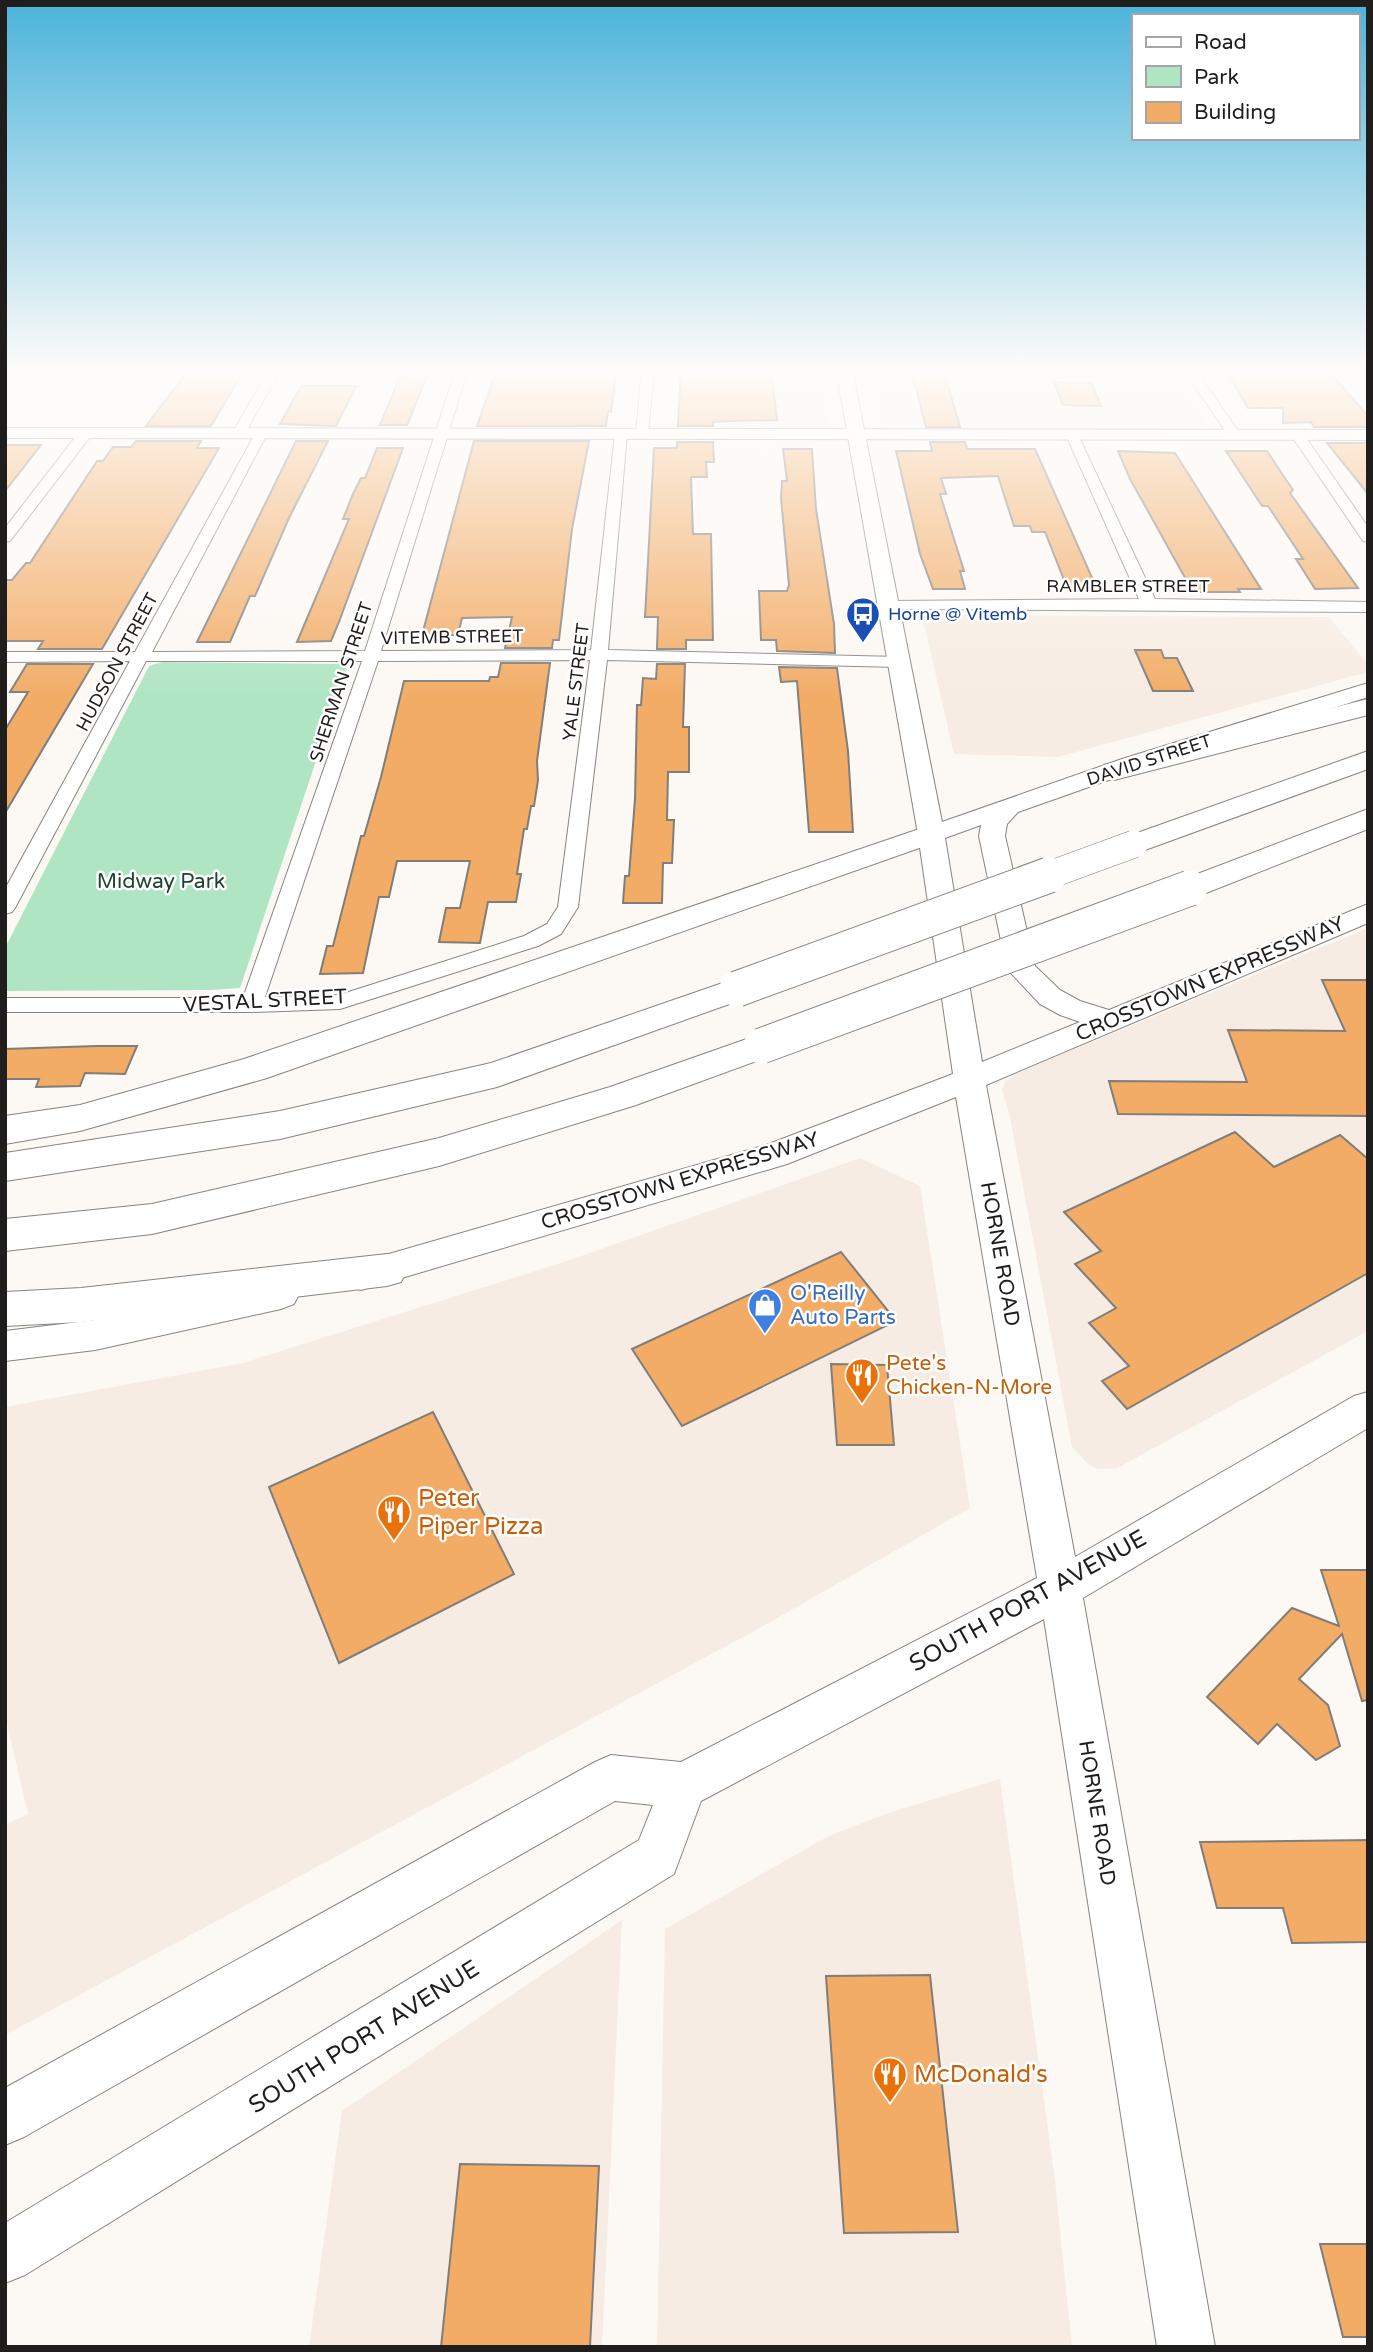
<svg xmlns="http://www.w3.org/2000/svg" width="1373" height="2352" viewBox="0 0 1373 2352" font-family="'Varela Round',sans-serif">
<style>
.built{fill:#f7ece3}
.green{fill:#afe5c3}
.building{fill:#f2ac66;stroke:#817d79;stroke-width:2}
.lines{fill:none;stroke-linecap:round;stroke-linejoin:round}
.minor-casing{stroke:#888480;stroke-width:2}
.tertiary-casing{stroke:#888480;stroke-width:2}
.secondary-casing{stroke:#888480;stroke-width:2}
.motorway-casing{stroke:#888480;stroke-width:2}
.minor{fill:#fff;fill-rule:evenodd}
.tertiary{fill:#fff;fill-rule:evenodd}
.secondary{fill:#fff;fill-rule:evenodd}
.motorway{fill:#fff;fill-rule:evenodd}
.motorway-bridge-far1-casing{stroke:#888480;stroke-width:28;stroke-linecap:butt}
.motorway-bridge-casing{stroke:#888480;stroke-width:37;stroke-linecap:butt}
.motorway-bridge-far1{stroke:#fff;stroke-width:27}
.motorway-bridge{stroke:#fff;stroke-width:35}
.labels{text-anchor:middle;dominant-baseline:central;stroke-width:5;stroke-linejoin:round;paint-order:stroke}
.far-street-label{font-size:18px;fill:#201e1d;stroke:#fff}
.far-transit-label{font-size:18px;fill:#164399;stroke:#fff;text-anchor:start}
.park-label{font-size:21px;fill:#1d442e;stroke:#fff}
.street-label{font-size:21px;fill:#201e1d;stroke:#fff}
.shop-label{font-size:21px;fill:#366cbe;stroke:#fff;text-anchor:start}
.food-label{font-size:21px;fill:#c56008;stroke:#fff;text-anchor:start}
.near-food-label{font-size:24px;fill:#c56008;stroke:#fff;text-anchor:start}
.near-street-label{font-size:24px;fill:#201e1d;stroke:#fff}
</style>
<rect width="100%" height="100%" fill="#fcf8f4"/>
<g class="built">
<path d="M868,369H1171L1209,425L882,424Z"/>
<path d="M740,375H822L827,429L738,428Z"/>
<path d="M922,615L1329,617L1368,664V672L1058,757L954,754Z"/>
<path d="M1368,928V1331L1117,1468L1098,1469L1089,1465L1072,1447L1010,1117L1002,1090L1005,1082L1014,1074Z"/>
<path d="M860,1158L920,1186L970,1508L756,1630L5,2035V1825L28,1814L5,1715V1407L243,1363L567,1261Z"/>
<path d="M1000,1779L1055,2181L1072,2347H657L665,1929L829,1836L888,1813Z"/>
<path d="M622,1920L602,2347H309L342,2111Z"/>
</g>
<path class="green" d="M162,662L344,664L347,668L240,988L211,990L5,991V948L149,666Z"/>
<g class="building">
<path d="M212,369H241L238,374H242L211,426H146L186,373H210Z"/>
<path d="M403,369H430L407,425H380Z"/>
<path d="M497,369H614L613,376H616L611,412L608,411L606,426H477Z"/>
<path d="M681,369H771L777,420L730,421L713,422V426H678Z"/>
<path d="M911,369H943L960,427H926Z"/>
<path d="M1225,369H1327L1368,416V427H1314L1311,422L1283,423V408H1248Z"/>
<path d="M1054,382L1091,383L1101,406L1063,405Z"/>
<path d="M301,386H356L336,426L280,424Z"/>
<path d="M136,441H201L197,448H219L102,649H38L43,641H5V580H12L26,563H30L97,461H103L113,447H131Z"/>
<path d="M296,441H328L289,518L255,596H250L230,642H197Z"/>
<path d="M474,441H589L572,529L559,640H553L552,648H505L512,617L462,618L458,635H422Z"/>
<path d="M677,442H713L714,462H706L707,477H691L693,534H711L713,640H686V649H657L658,617H645L654,448H677Z"/>
<path d="M930,442H965L967,449H1035L1097,589L1068,590L1045,532H1032L1030,526H1014L998,476L941,478L946,494H940L964,571H960L965,589H933L920,554L896,451H932Z"/>
<path d="M1327,443H1368V494Z"/>
<path d="M5,445H41L5,491Z"/>
<path d="M377,448H403L339,622L331,641L297,642L349,519H343L353,494L361,478H365Z"/>
<path d="M783,449H812L816,509L834,624L835,653L777,651L776,640H761L759,591H787L789,585L781,498L782,481H787Z"/>
<path d="M1118,451L1175,453L1261,589H1238L1240,592H1193L1130,479Z"/>
<path d="M1226,451H1267L1293,490L1290,493L1358,588L1315,589L1296,559H1303L1268,506H1262Z"/>
<path d="M1135,650H1161L1164,658H1177L1193,691H1153Z"/>
<path d="M501,663H550L537,761L538,780L534,806H531L527,829H524L517,874H521L516,902H488L480,943L439,942L446,908H460L470,861H397L389,897H379L363,973L320,974L327,946H333L361,836H364L381,777L404,681H489L490,677H498Z"/>
<path d="M27,664H93L5,813V730L28,692H10Z"/>
<path d="M657,664H685L683,727H689V772H668L667,820H674L672,863H663L662,903H623L625,876H629L635,799L637,705H641L643,678L656,679Z"/>
<path d="M779,667L837,668L848,751L853,832H809L797,681L781,682Z"/>
<path d="M1322,980H1368V1116L1118,1114L1109,1081L1247,1082L1228,1030L1345,1031Z"/>
<path d="M97,1046H137L125,1074L85,1073L80,1086L36,1087L39,1079H5V1049Z"/>
<path d="M1235,1132L1274,1167L1340,1135L1368,1159V1273L1127,1409L1102,1381L1129,1366L1089,1323L1116,1308L1075,1264L1101,1251L1064,1212Z"/>
<path d="M841,1252L896,1321L682,1426L632,1349Z"/>
<path d="M831,1364L887,1365L894,1445H837Z"/>
<path d="M433,1412L514,1574L339,1663L269,1487Z"/>
<path d="M1321,1570H1368V1700L1362,1701L1342,1634L1299,1679L1328,1705L1340,1746L1316,1760L1277,1724L1258,1744L1207,1697L1292,1608L1339,1626Z"/>
<path d="M1368,1840V1942L1292,1943L1283,1908H1217L1200,1842Z"/>
<path d="M930,1975L958,2232L844,2233L826,1976Z"/>
<path d="M460,2164L599,2166L590,2347H441Z"/>
<path d="M1320,2244H1368V2337H1343Z"/>
</g>
<g class="lines">
<g class="minor-casing">
<g id="minor">
<path d="M269,369H281L243,437H233L232,434Z"/>
<path d="M456,369H468L381,651L591,650L615,434L621,430L627,434L608,650L899,657L907,662L899,667L607,660L578,907L561,934L538,946L340,1009L251,1012H5V998H243L362,661H146L15,908L12,912L5,914V889L130,661L5,662V652H135L255,434L261,430L267,434L152,652L365,651ZM590,660L558,907L547,924L524,936L339,995L265,997L378,661Z"/>
<path d="M642,369H654L648,434L642,438L636,434Z"/>
<path d="M1183,369H1195L1241,435L1240,438H1230Z"/>
<path d="M1357,369H1368V377Z"/>
<path d="M85,430L91,434L90,437L10,541L5,542V528L80,431Z"/>
<path d="M1072,431L1078,435L1155,599L1368,602V612L884,609L881,606L884,603L889,601L1139,599L1066,435Z"/>
<path d="M1297,431L1302,432L1368,527V542L1363,541L1291,435Z"/>
</g>
</g>
<g class="tertiary-casing">
<path id="tertiary" d="M5,428L1368,430V440L5,438Z"/>
</g>
<g class="secondary-casing">
<g id="secondary">
<path d="M836,369H852L942,822L1122,759L1368,683V697L1140,769L1018,812L1007,824L1005,836L1035,966L1060,990L1080,1001L1109,1010L1368,904V923L986,1085L1075,1557L1354,1396L1368,1392V1428L1083,1598L1215,2347H1157L1044,1619L701,1801L674,1874L25,2275L5,2283V2223L639,1840L653,1805L615,1801L24,2137L5,2145V2088L595,1762L611,1755L681,1762L1037,1578L956,1097L787,1164L361,1290L348,1286L343,1276L348,1266L361,1262L766,1145L953,1074L918,834ZM981,825L979,836L1007,969L1040,1004L1060,1015L1080,1022L982,1062L945,838Z"/>
<path d="M281,1279L294,1284L299,1294L294,1304L281,1309L95,1350L5,1361V1331L95,1320Z"/>
</g>
</g>
<g class="motorway-casing">
<g id="motorway">
<path d="M1368,699V715L1114,780L1104,777L1100,771L1104,765Z"/>
<path d="M1368,751V769L1145,850L1134,853L1123,850L1119,844L1123,838Z"/>
<path d="M1368,809V829L1201,895L1190,898L1179,895L1174,888L1179,881Z"/>
<path d="M931,825L942,828L946,834L942,840L267,1078L80,1131L5,1144V1116L80,1105L244,1059Z"/>
<path d="M737,978L749,981L754,989L749,997L497,1087L280,1139L5,1181V1153L280,1111L491,1063Z"/>
<path d="M761,1034L773,1037L779,1046L773,1055L636,1105L439,1166L152,1234L5,1251V1219L152,1204L439,1138L610,1087Z"/>
<path d="M387,1254L401,1258L407,1270L401,1282L387,1286L81,1322L5,1326V1292L81,1288Z"/>
</g>
</g>
<use href="#minor" class="minor"/>
<use href="#tertiary" class="tertiary"/>
<use href="#secondary" class="secondary"/>
<use href="#motorway" class="motorway"/>
<g class="motorway-bridge-far1-casing">
<path id="motorway-bridge-far1" d="M1044,877L1134,844"/>
</g>
<g class="motorway-bridge-casing">
<g id="motorway-bridge">
<path d="M737,989L1049,875"/>
<path d="M761,1046L1190,888"/>
</g>
</g>
<use href="#motorway-bridge-far1" class="motorway-bridge-far1"/>
<use href="#motorway-bridge" class="motorway-bridge"/>
</g>
<linearGradient id="sky" x2="0" y2="1"><stop stop-color="#4bb3da"/><stop offset="0.53" stop-color="#fefcfa"/><stop offset="1" stop-color="#fefcfa" stop-opacity="0"/></linearGradient>
<rect width="1373" height="699" fill="url(#sky)"/>
<defs>
<g id="bus-pin" transform="scale(1.75)"><path d="M0 17L-7.5 6A9.5 9.5 0 1 1 7.5 6Z" fill="#1a4fb4" stroke="#fff"/><path d="M-5-6H5V4H4V6H2V4H-2V6H-4V4H-5ZM-3.5-4V0h7V-4ZM-3.5 1.2v1.5H-2V1.2ZM2 1.2v1.5H3.5V1.2Z" fill="#fff"/></g>
<g id="shop-pin" transform="scale(1.75)"><path d="M0 17L-7.5 6A9.5 9.5 0 1 1 7.5 6Z" fill="#3f7fe0" stroke="#fff"/><path d="M-5-2.5h2.3a2.7 3.5 0 0 1 5.4 0H5L5.5 6h-11ZM-1.5-2.5h3a1.5 2.3 0 0 0-3 0Z" fill="#fff"/></g>
<g id="restaurant-pin" transform="scale(1.75)"><path d="M0 17L-7.5 6A9.5 9.5 0 1 1 7.5 6Z" fill="#e8710a" stroke="#fff"/><path d="M-5-6h1v4h1v-4h1v4h1v-4h1v5L-1.5 .5V6h-2V.5L-5-1ZM5-6V6H3V1.5H1.5Q1.5-4 5-6Z" fill="#fff"/></g>
</defs>
<g fill-rule="evenodd">
<use href="#bus-pin" x="863" y="614"/>
<use href="#shop-pin" x="765" y="1305"/>
<use href="#restaurant-pin" x="862" y="1375"/>
<use href="#restaurant-pin" x="394" y="1512"/>
<use href="#restaurant-pin" x="890" y="2074"/>
</g>
<g class="labels">
<g class="far-street-label">
<text x="1128" y="586">RAMBLER STREET</text>
<text transform="translate(452 637) rotate(-1)">VITEMB STREET</text>
<text transform="translate(117 662) rotate(-62)">HUDSON STREET</text>
<text transform="translate(341 682) rotate(-72)">SHERMAN STREET</text>
<text transform="translate(576 682) rotate(-83)">YALE STREET</text>
<text transform="translate(1149 760) rotate(-18)">DAVID STREET</text>
</g>
<g class="far-transit-label">
<text x="888" y="614">Horne @ Vitemb</text>
</g>
<g class="park-label">
<text x="161" y="881">Midway Park</text>
</g>
<g class="street-label">
<text transform="translate(1210 979) rotate(-23)">CROSSTOWN EXPRESSWAY</text>
<text transform="translate(265 1001) rotate(-3)">VESTAL STREET</text>
<text transform="translate(680 1181) rotate(-17)">CROSSTOWN EXPRESSWAY</text>
<text transform="translate(1000 1254) rotate(80)">HORNE ROAD</text>
<text transform="translate(1097 1813) rotate(81)">HORNE ROAD</text>
</g>
<g class="shop-label">
<text x="790" y="1293">O'Reilly<tspan x="790" dy="24">Auto Parts</tspan></text>
</g>
<g class="food-label">
<text x="886" y="1363">Pete's<tspan x="886" dy="24">Chicken-N-More</tspan></text>
</g>
<g class="near-food-label">
<text x="418" y="1498">Peter<tspan x="418" dy="28">Piper Pizza</tspan></text>
<text x="914" y="2074">McDonald's</text>
</g>
<g class="near-street-label">
<text transform="translate(1028 1601) rotate(-29)">SOUTH PORT AVENUE</text>
<text transform="translate(364 2037) rotate(-32)">SOUTH PORT AVENUE</text>
</g>
</g>
<rect width="1373" height="2352" fill="none" stroke="#201e1d" stroke-width="14"/>
<rect x="1132" y="14" width="228" height="126" fill="#ffffff" stroke="#a6a5a5" stroke-width="2"/>
<rect x="1146" y="37" width="35" height="10" fill="#ffffff" stroke="#a6a5a5" stroke-width="2"/>
<text x="1194" y="49" font-size="21" fill="#201e1d">Road</text>
<rect x="1146" y="66" width="35" height="21" fill="#afe5c3" stroke="#a6a5a5" stroke-width="2"/>
<text x="1194" y="84" font-size="21" fill="#201e1d">Park</text>
<rect x="1146" y="102" width="35" height="21" fill="#f2ac66" stroke="#a6a5a5" stroke-width="2"/>
<text x="1194" y="119" font-size="21" fill="#201e1d">Building</text>
</svg>
